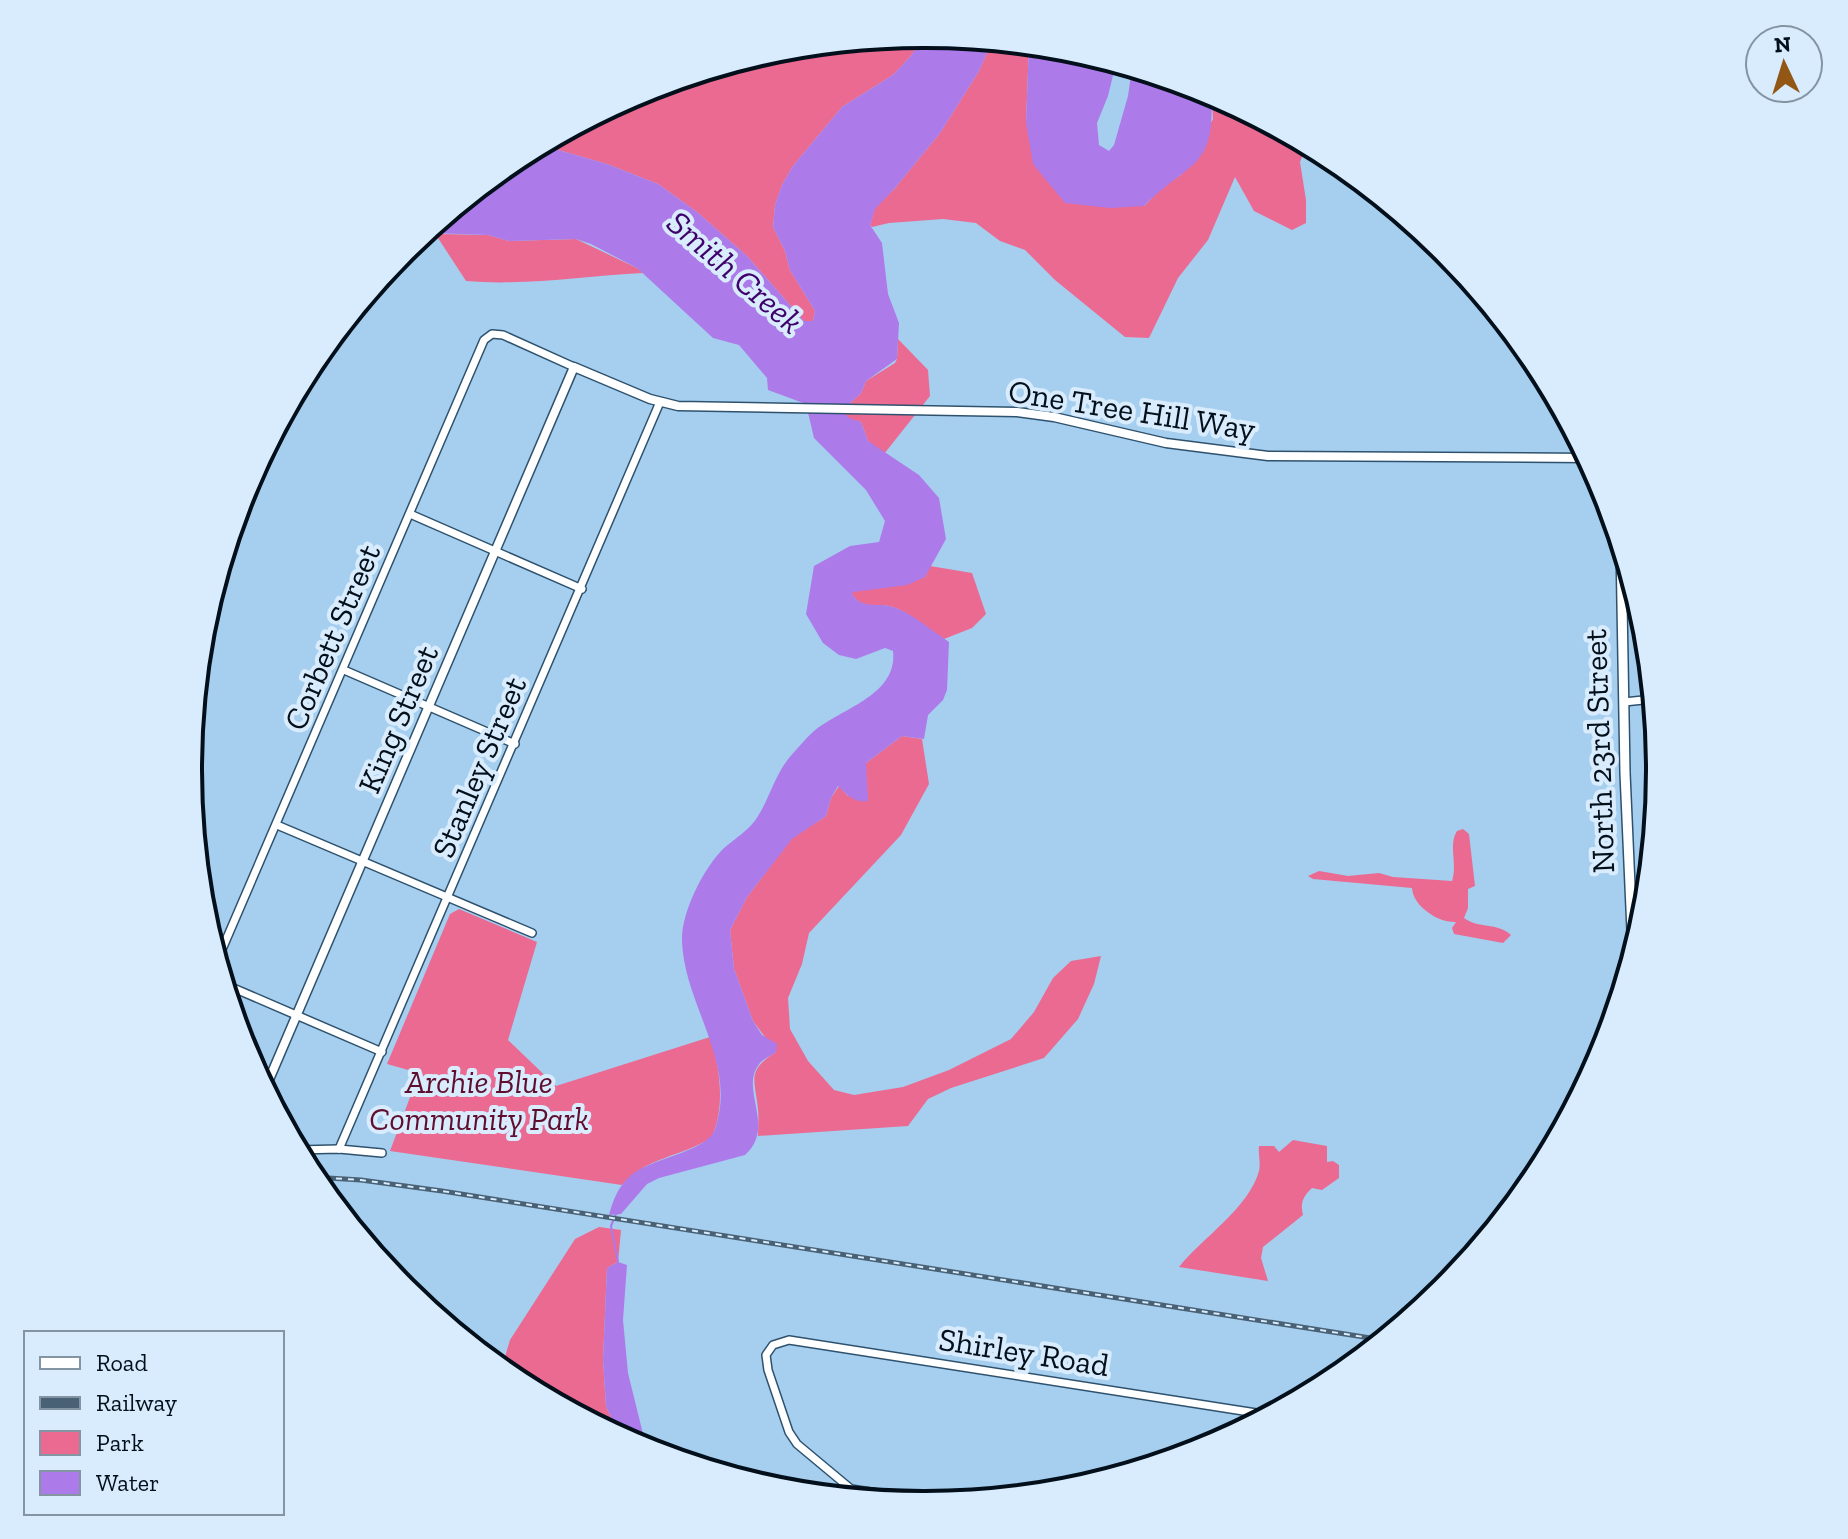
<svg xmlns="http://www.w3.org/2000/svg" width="1848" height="1539" viewBox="0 0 1848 1539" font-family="'Zilla Slab',serif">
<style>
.green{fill:#eb6a92}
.water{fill:#ac7be9}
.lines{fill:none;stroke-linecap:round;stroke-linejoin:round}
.stream{stroke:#ac7be9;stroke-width:2}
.minor-casing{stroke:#2e526e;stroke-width:10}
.tertiary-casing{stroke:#2e526e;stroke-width:11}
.secondary-casing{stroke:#2e526e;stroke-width:12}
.minor{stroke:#fff;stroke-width:7}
.tertiary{stroke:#fff;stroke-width:8}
.secondary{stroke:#fff;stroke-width:9}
.rail-casing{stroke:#496175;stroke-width:5}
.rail{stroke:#d8ecfd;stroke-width:2;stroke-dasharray:6;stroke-linecap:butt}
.labels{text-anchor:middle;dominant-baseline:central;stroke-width:8;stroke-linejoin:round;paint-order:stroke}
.street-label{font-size:32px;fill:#03101b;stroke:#d8ecfd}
.park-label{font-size:32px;font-style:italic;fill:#600e2e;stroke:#d8ecfd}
.water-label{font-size:34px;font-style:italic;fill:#3f026b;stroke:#d8ecfd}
.rim{fill:none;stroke:#03101b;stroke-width:4}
</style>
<rect width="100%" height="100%" fill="#a6ceee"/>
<g class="green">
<path d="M925,34L911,56L893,75L842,107L793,166L782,185L775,205L773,227L785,251L790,270L815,311L813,321H804L747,256L697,212L658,184L607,164L544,146L536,147L643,90L781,48Z"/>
<path d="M992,41L1029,44L1026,123L1144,206L1166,184L1181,175L1213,119L1211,93L1307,144L1300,162L1306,200V223L1292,230L1254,211L1235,177L1208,240L1178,278L1149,338L1125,337L1055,280L1025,250L1000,241L976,223L943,219L889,223L872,227L870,225L875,208L895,188L940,133L979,71Z"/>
<path d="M441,234L488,235L509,241L576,239L637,268L643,273C584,276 525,286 466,281L438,238Z"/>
<path d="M898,339L928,370L930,396L884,454L868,441L861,422L849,419L842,411L861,393L866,381L895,363L897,359Z"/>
<path d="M930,566L972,573L986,614L972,628L944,639C928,629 911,613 893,607C877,602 862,611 852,594V592L925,577Z"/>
<path d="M902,736L922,739L929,784L901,835L809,933L802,964L788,998L790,1029L808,1061L834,1090L854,1095L903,1087L949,1070L1011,1039L1034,1012L1053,978L1071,961L1101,956L1094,984L1078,1019L1044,1058L951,1088L928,1099L908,1126L758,1136C758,1127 759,1118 758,1109C755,1079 746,1071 776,1052L753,1021L734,969L730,930L747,897L792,838L826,816L831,798L839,786L848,796L866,763Z"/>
<path d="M1463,829L1469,834L1475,886L1468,889V908L1464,918C1478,929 1497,922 1511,935L1503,943L1454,934L1452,928L1456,922C1438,923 1413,906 1412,888L1313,879L1308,876L1319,871L1348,876L1379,873L1393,877L1452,881C1458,865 1448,845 1457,831Z"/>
<path d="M459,909L537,942L508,1040L556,1086L710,1037C720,1066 726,1109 711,1138C683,1156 644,1158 622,1185L390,1151L419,1073L387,1064L450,914Z"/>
<path d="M1293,1140L1327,1146V1162L1333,1161L1339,1165V1178L1322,1190L1312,1188C1303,1196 1300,1203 1303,1215L1263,1247L1261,1258L1268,1281L1179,1267C1202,1238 1249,1208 1259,1171C1261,1163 1258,1154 1259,1146H1274L1279,1152Z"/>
<path d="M599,1227L621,1230L618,1262L607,1268L603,1359L606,1407L622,1438L515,1381L501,1370L510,1340L575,1239Z"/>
</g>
<g class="water">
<path d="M925,34L992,41L979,71L940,133L895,188L875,209L870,225L882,243L888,294L899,323L897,359L866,381L861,393L842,411L849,418L861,422L868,441L919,475L939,498L946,539L925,577L907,585L853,592L852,594C862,610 877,602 893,607C912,613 932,631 949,642L947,690L943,700L928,715L924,739L902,736L866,763L868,801C853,803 848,795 838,786L831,798L826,816L792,839L747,897L730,930L734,969L753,1021L762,1035L777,1044L776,1052C771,1056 763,1059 760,1063C738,1089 777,1126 745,1155L659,1178L647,1184L621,1214L609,1215C613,1201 617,1189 628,1178C647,1158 707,1153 715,1129C738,1063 684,1005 682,941C681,913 703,869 723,849C734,839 751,829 758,816C770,797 775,775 789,758C797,749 805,739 814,731C842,708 898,695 893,651L885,648L856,659L839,655L823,643L806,614L814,566L850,546L879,542L885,521L866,490L814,438L806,404L768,390L767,378L739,345L713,338L637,268L591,244L576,239L509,241L488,235L431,233L427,230C452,210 515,149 544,146L607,164L658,184L697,212L747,256L804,321H813L815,311L790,270L785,251L773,227L775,205L782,185L793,166L842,107L893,75L911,56Z"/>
<path d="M1029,44L1068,48L1116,63L1108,96L1097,123L1099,145L1109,151L1114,145L1128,96L1132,68L1211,93C1216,170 1190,160 1144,206L1110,208L1065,203L1033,164L1026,123Z"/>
<path d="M618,1262L627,1265L623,1320L628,1373L647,1450L622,1438L606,1407L603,1359L607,1268Z"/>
</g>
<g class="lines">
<path class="stream" d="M616,1214L611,1226L618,1262"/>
<g class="minor-casing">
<g id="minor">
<path d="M410,514L582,589"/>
<path d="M344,670L515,744"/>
<path d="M1624,702L1653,699"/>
<path d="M277,825L532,933"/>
<path d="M217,961L484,340L492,334L503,335L574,367"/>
<path d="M224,984L382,1052"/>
<path d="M339,1149L660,402"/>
<path d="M297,1150L339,1149L382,1153"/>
<path d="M942,1503L851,1489L797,1444L789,1432L768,1370L766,1355L773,1345L789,1340L1269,1415"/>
</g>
</g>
<g class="tertiary-casing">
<path id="tertiary" d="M265,1089L574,367L650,399L678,406L1017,412L1054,417L1166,443L1268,456L1588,458"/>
</g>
<g class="secondary-casing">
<path id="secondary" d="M1621,547L1625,773L1633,954"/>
</g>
<use href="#minor" class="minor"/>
<use href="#tertiary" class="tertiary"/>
<use href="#secondary" class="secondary"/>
<g class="rail-casing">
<g id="rail">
<path d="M248,482L365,297"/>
<path d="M312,1177L361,1180L442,1191L1383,1340"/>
</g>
</g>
<use href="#rail" class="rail"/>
</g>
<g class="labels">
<g class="street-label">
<text transform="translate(1132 410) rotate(9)">One Tree Hill Way</text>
<text transform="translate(332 637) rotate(-67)">Corbett Street</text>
<text transform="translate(398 719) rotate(-67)">King Street</text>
<text transform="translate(1599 751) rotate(-92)">North 23rd Street</text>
<text transform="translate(479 767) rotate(-67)">Stanley Street</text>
<text transform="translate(1024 1352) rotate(9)">Shirley Road</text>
</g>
<g class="park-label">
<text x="479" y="1082">Archie Blue<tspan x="479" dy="37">Community Park</tspan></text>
</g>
<g class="water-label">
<text transform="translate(735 272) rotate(41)">Smith Creek</text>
</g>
</g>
<path d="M0 0H1848V1539H0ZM923 48H925A721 721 0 0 1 1646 769V770A721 721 0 0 1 925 1491H923A721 721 0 0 1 202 770V769A721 721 0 0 1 923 48Z" fill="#d8ecfd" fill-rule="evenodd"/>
<path class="rim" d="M923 48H925A721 721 0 0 1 1646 769V770A721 721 0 0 1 925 1491H923A721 721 0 0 1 202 770V769A721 721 0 0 1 923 48Z"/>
<rect x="24" y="1331" width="260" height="184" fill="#d8ecfd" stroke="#8394a3" stroke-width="2"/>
<rect x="40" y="1357" width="40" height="12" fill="#ffffff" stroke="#8394a3" stroke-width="2"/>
<text x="96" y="1371" font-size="24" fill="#03101b">Road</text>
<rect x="40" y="1397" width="40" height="12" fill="#496175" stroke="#8394a3" stroke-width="2"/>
<text x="96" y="1411" font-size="24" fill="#03101b">Railway</text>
<rect x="40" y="1431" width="40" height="24" fill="#eb6a92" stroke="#8394a3" stroke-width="2"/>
<text x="96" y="1451" font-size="24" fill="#03101b">Park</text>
<rect x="40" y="1471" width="40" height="24" fill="#ac7be9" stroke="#8394a3" stroke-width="2"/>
<text x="96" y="1491" font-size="24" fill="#03101b">Water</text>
<g transform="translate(1784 64) rotate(356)"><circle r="38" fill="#d8ecfd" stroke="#8394a3" stroke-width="2"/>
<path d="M0-6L14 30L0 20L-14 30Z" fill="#925715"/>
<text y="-12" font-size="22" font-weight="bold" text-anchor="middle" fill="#03101b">N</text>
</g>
</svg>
